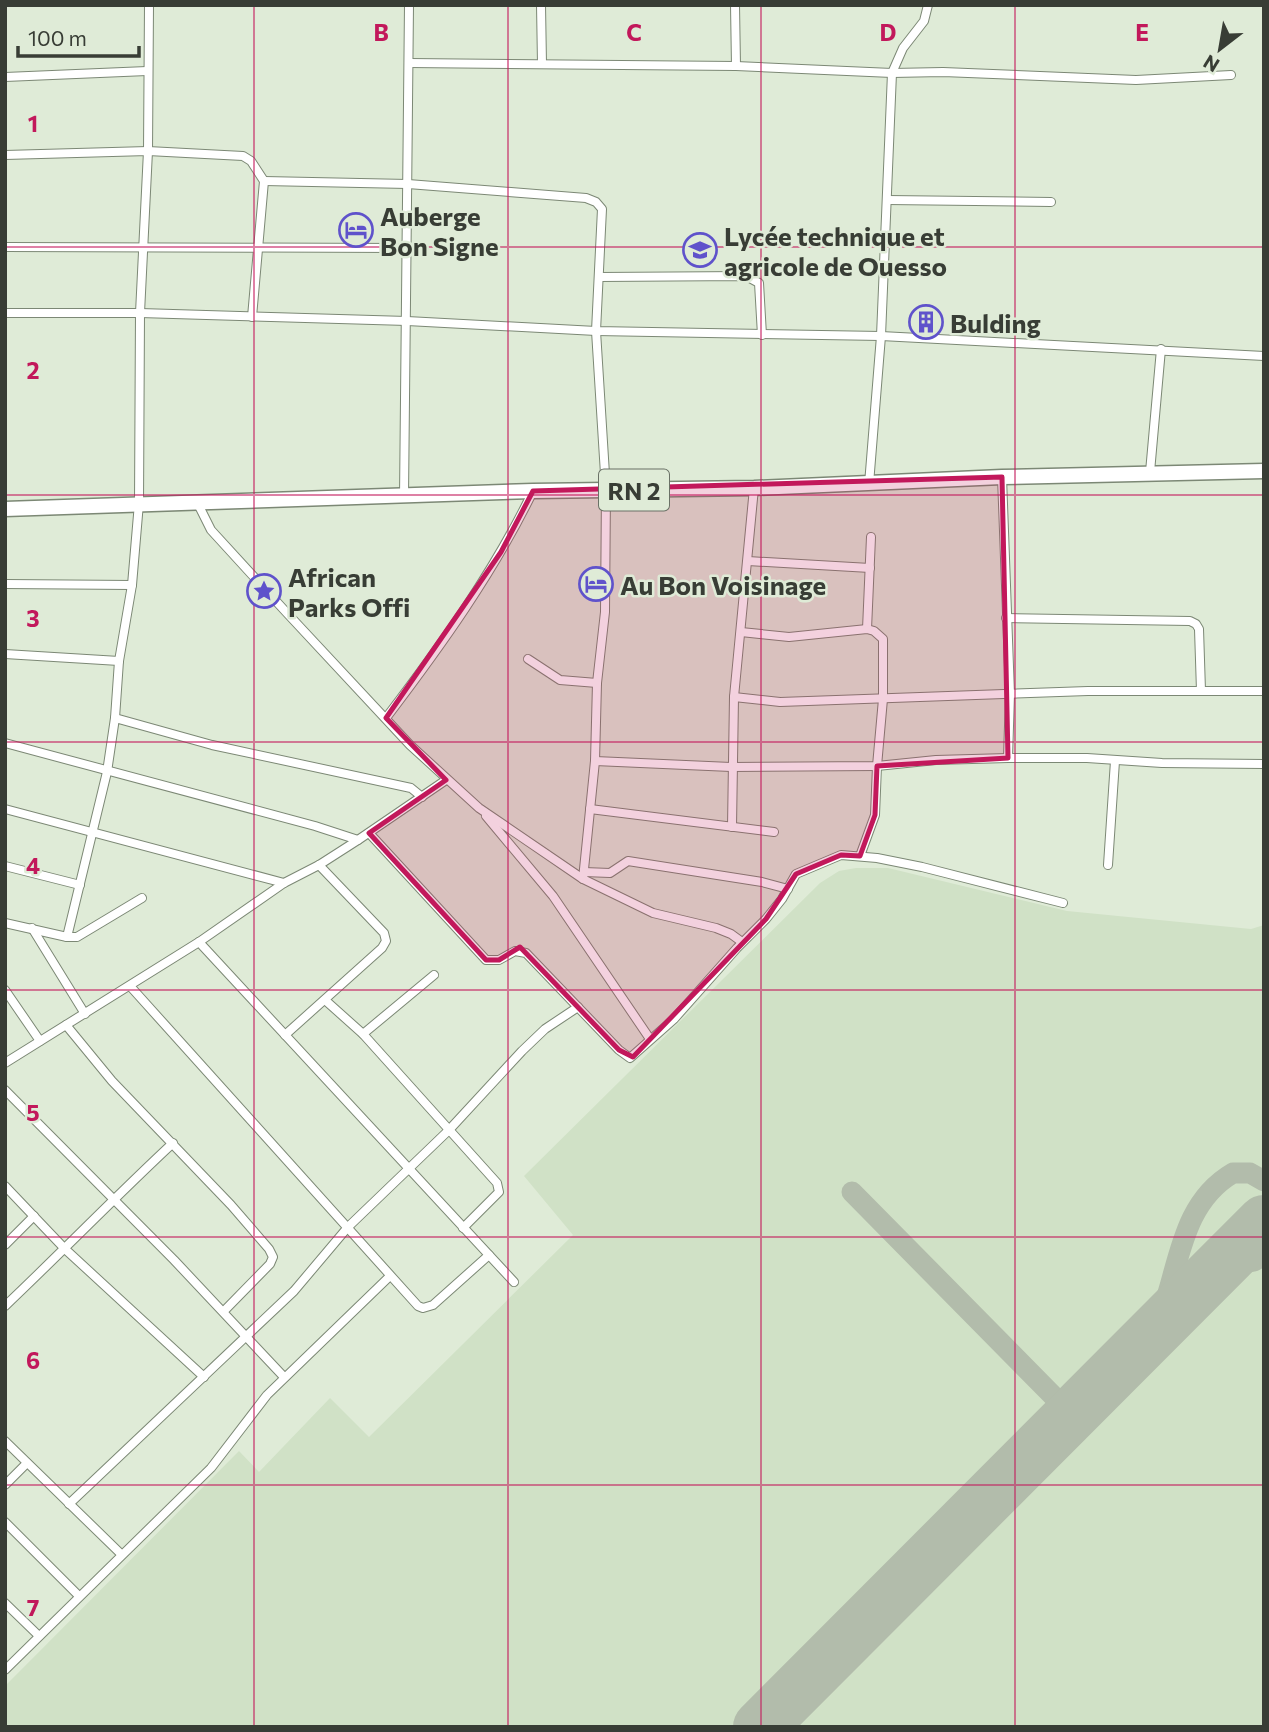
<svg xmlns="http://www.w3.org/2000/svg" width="1269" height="1732" viewBox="0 0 1269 1732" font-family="Commissioner,sans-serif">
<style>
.built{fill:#d0e1c6}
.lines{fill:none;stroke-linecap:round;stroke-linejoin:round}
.taxiway{stroke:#b2bcab;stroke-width:21}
.runway{stroke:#b2bcab;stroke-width:54}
.minor-casing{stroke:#7c8875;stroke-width:10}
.trunk-casing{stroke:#7c8875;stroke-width:17}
.minor{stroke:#fff;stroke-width:8}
.trunk{stroke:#fff;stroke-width:14}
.marked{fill:#c2185b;fill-opacity:0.2;stroke:#c2185b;stroke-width:5;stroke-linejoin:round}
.grid{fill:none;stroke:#c2185b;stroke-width:2;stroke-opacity:0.55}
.labels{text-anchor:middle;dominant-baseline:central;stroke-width:5;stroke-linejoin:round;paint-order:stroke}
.shield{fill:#dfebd7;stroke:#6a7166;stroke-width:2}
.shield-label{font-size:24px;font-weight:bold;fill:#383d35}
.poi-label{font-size:26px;font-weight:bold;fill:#383d35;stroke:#dfebd7;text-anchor:start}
.grid-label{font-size:23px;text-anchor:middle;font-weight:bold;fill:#c2185b;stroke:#dfebd7;stroke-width:5;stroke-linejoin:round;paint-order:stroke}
</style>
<rect width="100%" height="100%" fill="#dfebd7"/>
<path class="built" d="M856,868H888L1067,911L1251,929L1264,925V1727H5V1686L239,1451L259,1472L330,1398L369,1437L573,1235L524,1176L820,883L839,871Z"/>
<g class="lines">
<g class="taxiway">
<path d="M852,1192L1072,1415"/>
<path d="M1218,1268L1254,1261L1264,1255"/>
<path d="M1153,1334C1180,1280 1175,1207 1233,1173H1250L1264,1181"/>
</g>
<path class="runway" d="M760,1727L1264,1222"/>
<g class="minor-casing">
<g id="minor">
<path d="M541,5L542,64"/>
<path d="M735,5L736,66"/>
<path d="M409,63L736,66L892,73L943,72L1136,80L1231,75"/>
<path d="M5,77L147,71"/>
<path d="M5,155L148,151L243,156L251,161L264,181L252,317"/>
<path d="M264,181L408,184L586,198L596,202L602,209L596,331L606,490L605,612L597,683L595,761L583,879"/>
<path d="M887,200L1051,202"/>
<path d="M5,247L405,248"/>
<path d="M599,277L746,276L759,283L762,335"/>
<path d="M5,313H140L407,321L596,331L881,336L1264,356"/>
<path d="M1150,472L1161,349"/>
<path d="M1002,477L1010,694L1008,758"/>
<path d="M869,484L881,336L892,73L903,48L924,21L928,5"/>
<path d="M404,497L409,5"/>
<path d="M198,504L211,530L286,612L410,745L479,808L583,879L653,913L716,928L731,934L742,942"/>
<path d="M748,561L870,568"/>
<path d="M5,584L132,585"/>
<path d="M1006,618L1190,621L1196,624L1199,629L1201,691"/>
<path d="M867,629L871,537"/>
<path d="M741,632L789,637L867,629L874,631L883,639V699L877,766L875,815L860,856"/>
<path d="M5,654L119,661"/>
<path d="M528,659L560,680L597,683"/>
<path d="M734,697L780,702L1088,691H1264"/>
<path d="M115,718L119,661L132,585L139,503L140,313L148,151L149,5"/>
<path d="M386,718C440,647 494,572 533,491"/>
<path d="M5,743L315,826L358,840"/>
<path d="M595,761L731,767L877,766L936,760L1008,758H1087L1162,763L1264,764"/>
<path d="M5,809L284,883"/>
<path d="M590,809L774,832"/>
<path d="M486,816L553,896L650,1039"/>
<path d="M732,827L734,697L754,488"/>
<path d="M369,833L486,960H499L515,951L526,953L619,1050L630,1058L674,1019L737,948L766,919L782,899L796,874L841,855L877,858L922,867L1063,903"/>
<path d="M1108,865L1115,761"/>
<path d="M5,866L80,885"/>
<path d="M584,872L610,873L628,861L762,882L788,889"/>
<path d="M5,923L67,937H77L142,898"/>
<path d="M32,928L85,1014"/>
<path d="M67,937L107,772L115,718L212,745L411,788L422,797"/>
<path d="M199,942L514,1282"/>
<path d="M130,986L418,1306L423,1308L433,1305L489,1255"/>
<path d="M5,990L40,1041"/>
<path d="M325,1000L363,1034L497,1183L499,1192L463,1228"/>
<path d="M66,1025L112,1081L231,1205L269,1249L273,1257L270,1264L224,1311"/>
<path d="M363,1034L434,975"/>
<path d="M285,1035L382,948L386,941L384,933L319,865"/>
<path d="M5,1063L199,942L284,883L319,865L358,840L446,780"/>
<path d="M5,1090L174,1260L284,1377"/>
<path d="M5,1186L65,1249L204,1377"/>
<path d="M5,1245L34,1216"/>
<path d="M5,1306C62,1252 116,1196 173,1143"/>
<path d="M5,1441L121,1554"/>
<path d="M5,1485L27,1463"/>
<path d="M69,1504L294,1291L348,1227L449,1130L522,1051L545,1029L578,1007"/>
<path d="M5,1522L79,1596"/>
<path d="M5,1603L39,1636"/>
<path d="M5,1670L211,1468L267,1395L390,1276"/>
</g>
</g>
<g class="trunk-casing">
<path id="trunk" d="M5,509L533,491L754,488L1002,477L1264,471"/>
</g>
<use href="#minor" class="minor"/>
<use href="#trunk" class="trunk"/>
</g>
<path class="marked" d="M1002,477L1008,758L877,766L875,815L860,856L841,855L796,874L766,919L633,1057L619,1050L520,947L499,960H486L369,833L446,780L386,718L501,552L533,491Z"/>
<path class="grid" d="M254,5V1727M508,5V1727M761,5V1727M1015,5V1727M5,247H1264M5,495H1264M5,742H1264M5,990H1264M5,1237H1264M5,1485H1264"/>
<defs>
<g id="hotel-ring" transform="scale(1.75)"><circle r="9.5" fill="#dfebd7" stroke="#5f52cb" stroke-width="1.5"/><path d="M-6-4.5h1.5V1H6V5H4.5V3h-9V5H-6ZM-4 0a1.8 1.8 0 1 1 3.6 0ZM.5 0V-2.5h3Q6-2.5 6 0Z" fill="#5f52cb"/></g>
<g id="school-ring" transform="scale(1.75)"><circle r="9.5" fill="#dfebd7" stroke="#5f52cb" stroke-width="1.5"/><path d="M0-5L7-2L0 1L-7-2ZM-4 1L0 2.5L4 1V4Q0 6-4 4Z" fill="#5f52cb"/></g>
<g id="building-ring" transform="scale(1.75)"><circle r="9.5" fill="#dfebd7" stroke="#5f52cb" stroke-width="1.5"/><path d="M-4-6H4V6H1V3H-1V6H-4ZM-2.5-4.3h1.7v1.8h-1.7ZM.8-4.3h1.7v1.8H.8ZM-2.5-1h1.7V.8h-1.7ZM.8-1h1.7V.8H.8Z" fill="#5f52cb"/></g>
<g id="sight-ring" transform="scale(1.75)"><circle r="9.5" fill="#dfebd7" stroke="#5f52cb" stroke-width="1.5"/><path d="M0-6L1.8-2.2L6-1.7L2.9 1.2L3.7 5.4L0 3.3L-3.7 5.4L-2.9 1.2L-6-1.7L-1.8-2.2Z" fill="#5f52cb"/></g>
</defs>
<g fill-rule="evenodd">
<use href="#hotel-ring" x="356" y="230"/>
<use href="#school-ring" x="700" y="250"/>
<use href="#building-ring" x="926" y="322"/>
<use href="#hotel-ring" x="596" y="584"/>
<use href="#sight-ring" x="264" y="591"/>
</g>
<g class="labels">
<rect class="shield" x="599" y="469.5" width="70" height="41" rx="5"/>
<g class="shield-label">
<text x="634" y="490">RN 2</text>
</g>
<g class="poi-label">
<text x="380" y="215">Auberge<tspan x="380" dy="30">Bon Signe</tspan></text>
<text x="724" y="235">Lycée technique et<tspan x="724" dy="30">agricole de Ouesso</tspan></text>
<text x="950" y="322">Bulding</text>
<text x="288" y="576">African<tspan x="288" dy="30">Parks Offi</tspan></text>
<text x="620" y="584">Au Bon Voisinage</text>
</g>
</g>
<g class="grid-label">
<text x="381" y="41">B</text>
<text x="634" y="41">C</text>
<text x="888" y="41">D</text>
<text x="1142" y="41">E</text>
<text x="33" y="132">1</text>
<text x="33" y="379">2</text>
<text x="33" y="627">3</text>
<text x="33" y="874">4</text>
<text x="33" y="1121">5</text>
<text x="33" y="1369">6</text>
<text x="33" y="1616">7</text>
</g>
<rect width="1269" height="1732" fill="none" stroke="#383d35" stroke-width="14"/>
<g transform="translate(1220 49) rotate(211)" stroke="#dfebd7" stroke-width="5" paint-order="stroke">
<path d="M0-5L12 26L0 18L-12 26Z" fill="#383d35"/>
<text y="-10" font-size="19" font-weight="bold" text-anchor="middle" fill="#383d35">N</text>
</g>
<path d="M18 46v10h121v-10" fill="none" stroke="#383d35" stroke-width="3.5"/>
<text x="28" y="46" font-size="21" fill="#383d35" stroke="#dfebd7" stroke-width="5" paint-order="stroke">100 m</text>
</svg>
